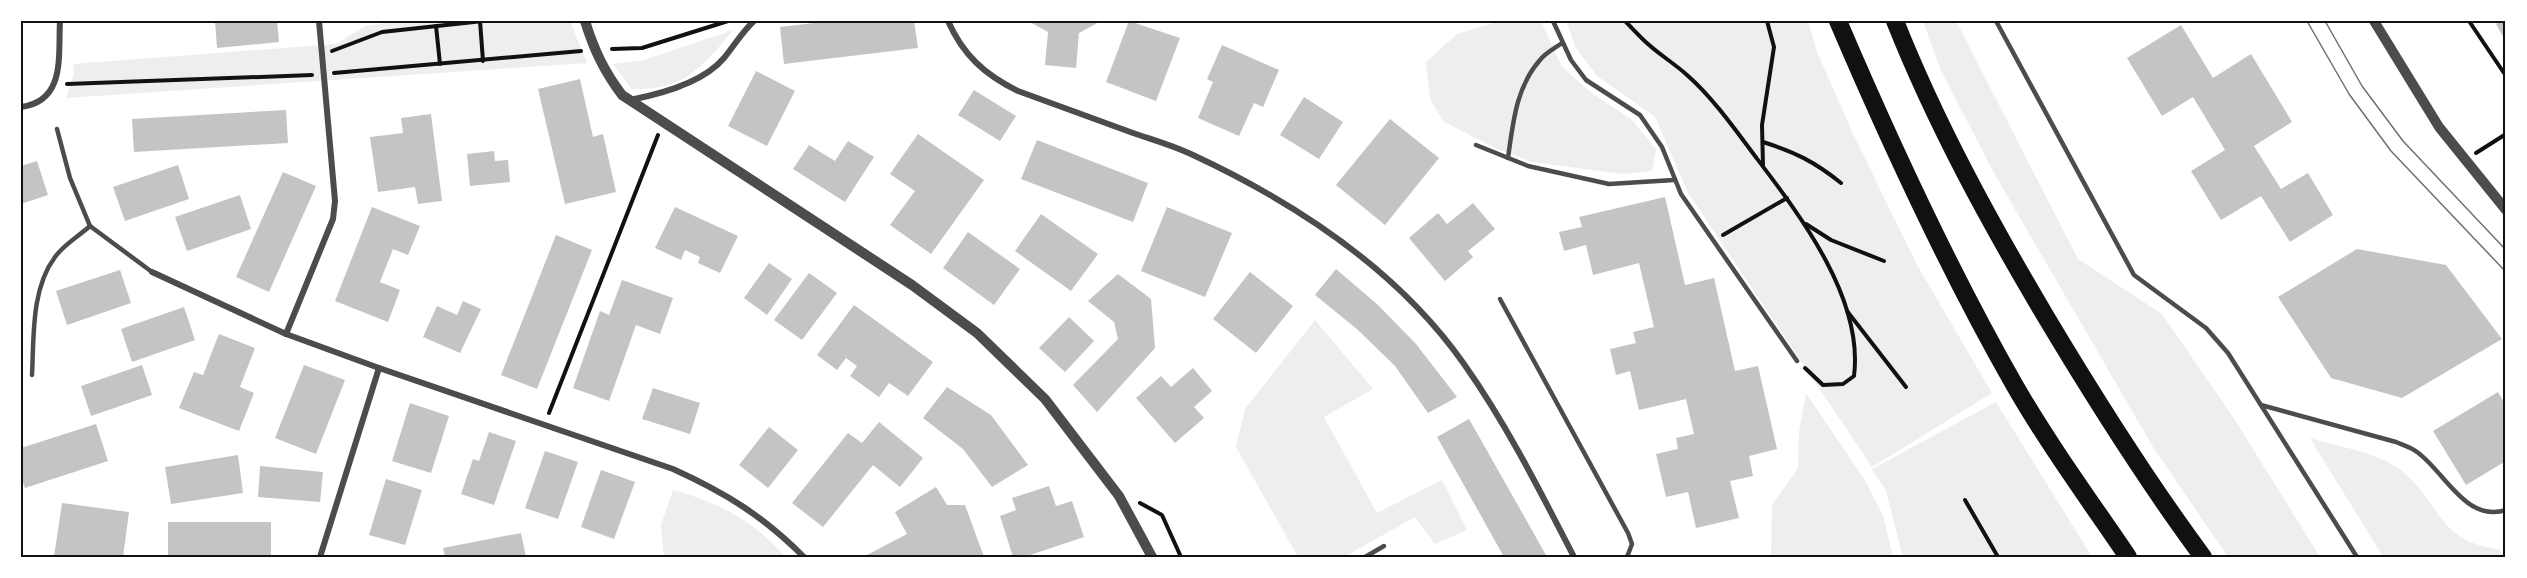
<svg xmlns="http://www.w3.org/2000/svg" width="2527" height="578" viewBox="0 0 2527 578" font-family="'PT Sans',sans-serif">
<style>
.green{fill:#eee}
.building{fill:#c4c4c4}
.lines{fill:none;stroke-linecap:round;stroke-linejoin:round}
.path{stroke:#111;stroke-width:4}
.service{stroke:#4c4c4c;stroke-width:4.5}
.minor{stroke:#4c4c4c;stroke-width:6}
.tertiary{stroke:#4c4c4c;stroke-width:10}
.motorway{stroke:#111;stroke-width:18}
.tram{stroke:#707070;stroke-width:1.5}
.neatline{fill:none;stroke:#111;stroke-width:2}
</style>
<rect width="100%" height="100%" fill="#fff"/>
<g class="green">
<path d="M398,21H570L587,63L66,98L74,74L73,64L336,44L365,26Z"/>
<path d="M1500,21H1541L1562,67L1593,94L1632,120L1656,149L1652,171L1623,174L1532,162L1493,147L1444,122L1430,99L1426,62L1457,34Z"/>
<path d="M1566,21H1808L1817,52L1854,136L1917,265L1992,393L1872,467L1688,193L1655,117L1597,76L1576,48Z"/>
<path d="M1923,21H1956L2078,259L2162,314L2233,417L2320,557H2228L2153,447L1994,173L1940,69Z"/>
<path d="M733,30C714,53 692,82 660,87C651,89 641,89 632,89L613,64L644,60Z"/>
<path d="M1315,320L1373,389L1324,417L1377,513L1442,480L1467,530L1435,544L1415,517L1344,557H1298L1236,447L1245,409Z"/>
<path d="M1806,393L1864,479L1883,515L1893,557H1771L1772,505L1798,468L1799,432Z"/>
<path d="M1996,402L2092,557H1903L1886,491L1872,469Z"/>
<path d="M2310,438C2339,447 2378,452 2402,471C2442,504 2437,542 2499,549L2504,557H2383Z"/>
<path d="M673,490C719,503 753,520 785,557H664L661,525Z"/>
</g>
<g class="building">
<path d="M215,21H277L279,42L217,48Z"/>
<path d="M831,21H914L918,48L784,64L780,27Z"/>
<path d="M1028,21H1101L1079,33L1076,68L1045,65L1048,32Z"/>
<path d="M1129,21L1180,38L1156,101L1106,82Z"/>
<path d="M2501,21H2506V42L2496,24Z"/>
<path d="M2181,25L2213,78L2251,54L2292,122L2254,146L2281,189L2308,173L2333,215L2290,242L2261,196L2221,220L2191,171L2225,150L2193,97L2162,116L2127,58Z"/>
<path d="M1222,45L1279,70L1263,107L1254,103L1239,136L1198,118L1213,82L1207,79Z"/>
<path d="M756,71L795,91L767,146L728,126Z"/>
<path d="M580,79L593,137L603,134L616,192L565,204L538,89Z"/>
<path d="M974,90L1016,116L1000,141L958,115Z"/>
<path d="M1304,97L1343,122L1319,159L1280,135Z"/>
<path d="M286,110L288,143L134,152L132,119Z"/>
<path d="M431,114L442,201L418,204L415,187L378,192L370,137L403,133L401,118Z"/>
<path d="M1390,119L1439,158L1385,225L1336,185Z"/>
<path d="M918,134L984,180L931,254L890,225L915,191L890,174Z"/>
<path d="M1037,140L1148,183L1133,222L1021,179Z"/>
<path d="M848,141L874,157L845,202L793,169L809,145L835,161Z"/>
<path d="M494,151L495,161L508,160L510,182L470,186L467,154Z"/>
<path d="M37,161L48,195L21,204V166Z"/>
<path d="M178,165L189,199L125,221L113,187Z"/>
<path d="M283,172L316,186L269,292L236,277Z"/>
<path d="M240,195L251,229L187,251L175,217Z"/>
<path d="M1665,197L1685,285L1714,278L1735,371L1758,366L1777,449L1749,456L1753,476L1730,481L1739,518L1696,528L1688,492L1666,497L1656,454L1678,449L1676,438L1694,434L1686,399L1639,410L1630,371L1616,375L1610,349L1636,343L1633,332L1654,327L1639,263L1593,275L1586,245L1564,251L1559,232L1582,227L1579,217Z"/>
<path d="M1473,203L1495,229L1468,251L1473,257L1445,281L1409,238L1438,213L1447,224Z"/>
<path d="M372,207L420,226L408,255L393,249L380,282L400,290L388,322L335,301Z"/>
<path d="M675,207L738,236L720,273L698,263L700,257L685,250L681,260L655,248Z"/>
<path d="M1167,207L1232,233L1205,297L1141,271Z"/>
<path d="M1041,214L1098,254L1071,291L1015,251Z"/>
<path d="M968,232L1020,269L994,305L943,268Z"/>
<path d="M556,235L592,250L537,389L501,375Z"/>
<path d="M2357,249L2446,265L2502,339L2402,398L2331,378L2278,297Z"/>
<path d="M769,263L792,279L767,315L744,298Z"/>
<path d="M1336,269L1378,305L1416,344L1457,397L1428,413L1395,366L1358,330L1315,295Z"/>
<path d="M120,270L131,303L67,325L56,291Z"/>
<path d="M1250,272L1293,306L1256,353L1213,319Z"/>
<path d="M809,273L837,293L802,340L774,320Z"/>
<path d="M1118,274L1151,299L1155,348L1097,412L1073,385L1118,339L1114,322L1088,301Z"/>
<path d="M622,280L673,298L660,334L636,325L609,401L573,388L600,311L609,315Z"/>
<path d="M463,301L481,309L460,353L423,337L437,306L457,315Z"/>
<path d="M854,305L933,362L908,396L889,383L879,397L850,376L857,366L846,358L837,370L817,355Z"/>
<path d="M184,307L195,340L132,362L121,329Z"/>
<path d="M1069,317L1094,341L1065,372L1039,348Z"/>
<path d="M219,334L255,348L240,387L254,393L239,431L179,408L194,372L203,375Z"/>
<path d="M142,365L152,395L91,416L81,386Z"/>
<path d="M304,365L345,380L316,454L275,438Z"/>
<path d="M1193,368L1212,391L1194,407L1204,418L1175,443L1136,398L1161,376L1171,387Z"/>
<path d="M947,387L991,415L1028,465L992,487L963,449L923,418Z"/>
<path d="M653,388L700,403L690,434L642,419Z"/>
<path d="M2498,392L2506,406V461L2466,485L2433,431Z"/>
<path d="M410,403L449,416L431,473L392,461Z"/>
<path d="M1469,419L1511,493L1547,557H1504L1437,437Z"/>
<path d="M879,422L923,458L900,487L873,465L823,527L792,503L848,433L862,443Z"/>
<path d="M96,424L108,461L25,488L21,476V448Z"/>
<path d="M769,427L798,450L768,488L739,465Z"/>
<path d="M489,432L516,441L494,505L461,494L473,459L479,461Z"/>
<path d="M545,451L578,462L558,519L525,508Z"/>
<path d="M238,455L243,493L171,504L165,467Z"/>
<path d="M260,466L323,472L320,502L258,497Z"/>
<path d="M601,470L635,482L614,539L581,527Z"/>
<path d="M386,479L422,490L405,545L369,535Z"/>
<path d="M1049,486L1056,506L1072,501L1084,537L1024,557H1013L1000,516L1016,510L1012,498Z"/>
<path d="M936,487L947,505H965L984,557H863L907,534L895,512Z"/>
<path d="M62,503L129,512L123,557H54Z"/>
<rect x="168" y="522" width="103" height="35"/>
<path d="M521,533L526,557H445L443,548Z"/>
</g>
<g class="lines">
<g class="path">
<path d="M480,21L483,61"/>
<path d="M1625,21C1633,29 1640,37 1648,44C1660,55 1675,64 1687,75C1713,98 1734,128 1755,156C1799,214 1864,298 1854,376L1843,384L1823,385L1805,368"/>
<path d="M2469,21L2506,76"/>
<path d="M436,26L440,64"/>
<path d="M612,49L642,48L728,21"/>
<path d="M332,51L382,32L483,21"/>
<path d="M334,73L581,51"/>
<path d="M67,84L312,75"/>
<path d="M1763,142C1795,152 1815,162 1841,183"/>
<path d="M2476,153L2506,134"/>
<path d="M1763,165L1762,125L1774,47L1767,21"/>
<path d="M1806,224L1831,240L1884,261"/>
<path d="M1723,235L1787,198"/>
<path d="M1847,311L1906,387"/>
<path d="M549,413L658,135"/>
<path d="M1965,500L1998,557"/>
<path d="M1140,503L1162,515L1181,557"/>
</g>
<g class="service">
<path d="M1553,21L1571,60L1586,80L1640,115L1662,147L1681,194L1797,361"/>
<path d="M1996,21L2134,275L2206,328L2228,353L2357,557"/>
<path d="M57,129L70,178L90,226L152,272"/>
<path d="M1476,145L1528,166L1609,184L1674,180"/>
<path d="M1508,158C1513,123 1516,87 1540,60C1545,53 1555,48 1562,43"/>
<path d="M1500,299L1628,533L1632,544L1627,557"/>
<path d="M32,375C34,337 31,289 55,257C63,245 79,236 90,226"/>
<path d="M2261,405L2396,442C2403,445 2411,447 2417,452C2445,472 2466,523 2506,510"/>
<path d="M1365,557L1384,546"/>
</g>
<g class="minor">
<path d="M948,21C963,55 985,75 1018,91C1057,105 1095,119 1133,133C1153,140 1174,146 1193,155C1296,203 1398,270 1464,364C1507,425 1540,491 1574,557"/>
<path d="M630,100C661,94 703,83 724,58C734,46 742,32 754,21"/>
<path d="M21,107C66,101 58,56 60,21"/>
<path d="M152,272L286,334L379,368L673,469C726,493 763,516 804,557"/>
<path d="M286,334L333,219L335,201L319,21"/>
<path d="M320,557L379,368"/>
</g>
<g class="tertiary">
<path d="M585,21C594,50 604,71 622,95L912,285L977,333L1045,399L1119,496L1152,557"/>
<path d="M2374,21L2439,127L2506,210"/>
</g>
<g class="motorway">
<path d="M1838,21C1891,145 1948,269 2015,386C2049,445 2090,501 2128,557"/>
<path d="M1895,21C1936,124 1989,221 2046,317C2095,399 2146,480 2203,557"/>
</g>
<g class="tram">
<path d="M2307,21L2349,94L2391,151L2506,272"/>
<path d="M2325,21L2362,86L2403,141L2506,250"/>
</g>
</g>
<rect width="2527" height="578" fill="none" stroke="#ffffff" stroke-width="45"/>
<rect x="22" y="22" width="2482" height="534" class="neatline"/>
</svg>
